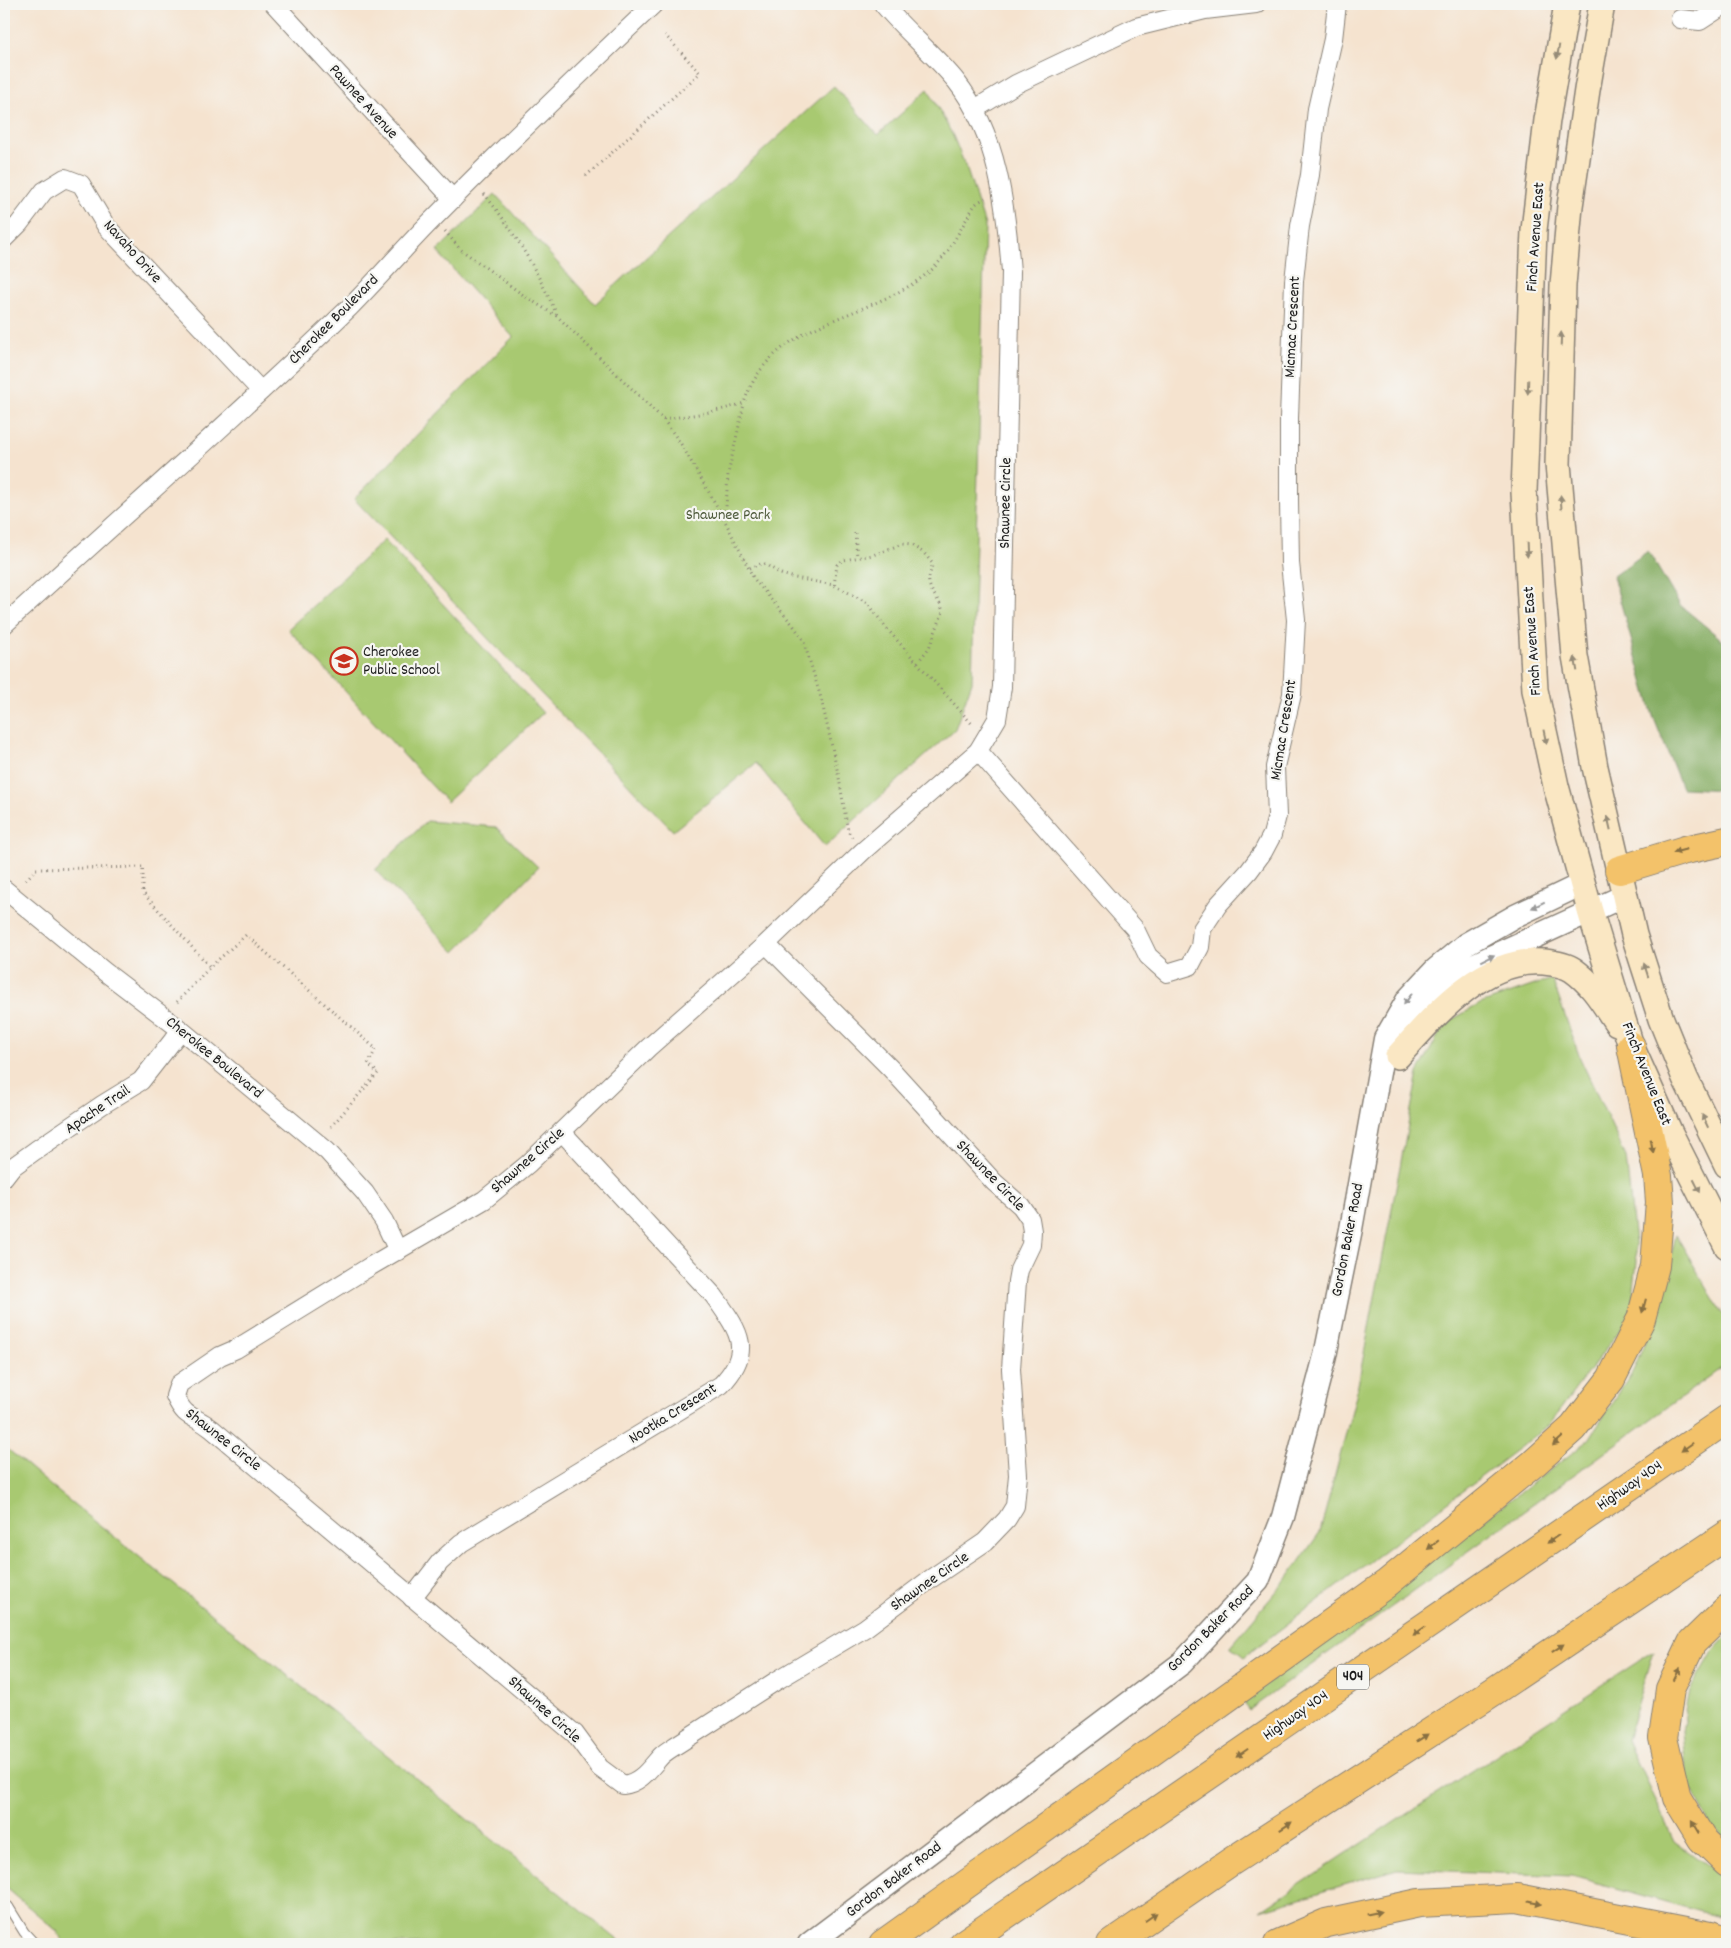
<svg xmlns="http://www.w3.org/2000/svg" width="1731" height="1948" viewBox="0 0 1731 1948" font-family="Dekko,sans-serif">
<style>
.green{fill:#a8c971;stroke:#627246}
.forest{fill:#86ad63;stroke:#516440}
.lines{fill:none;stroke-linecap:round;stroke-linejoin:round}
.service-casing{stroke:#888076;stroke-width:11}
.minor-casing{stroke:#888076;stroke-width:20}
.tertiary-casing{stroke:#888076;stroke-width:25}
.secondary-casing{stroke:#888076;stroke-width:28}
.motorway-casing{stroke:#888076;stroke-width:30}
.path{stroke:#888076;stroke-width:3;stroke-dasharray:1 4;stroke-linecap:butt}
.service{stroke:#fff;stroke-width:9}
.minor{stroke:#fff;stroke-width:18}
.tertiary{stroke:#fff;stroke-width:22}
.secondary{stroke:#fae7c3;stroke-width:25}
.motorway{stroke:#f3c26a;stroke-width:28}
.oneway{fill:#968c78}
.oneway2{fill:#886f43}
.oneway3{fill:#999}
.labels{text-anchor:middle;dominant-baseline:central;stroke-width:4.5;stroke-linejoin:round;paint-order:stroke}
.shield{fill:#f6f6f2;stroke:#5d5d5c;stroke-width:1}
.shield-label{font-size:15px;font-weight:bold;fill:#1c1c1c}
.street-label{font-size:16px;fill:#1c1c1c;stroke:#f6f6f2}
.park-label{font-size:16px;fill:#4d593a;stroke:#f6f6f2}
.poi-label{font-size:16px;fill:#1c1c1c;stroke:#f6f6f2;text-anchor:start}
</style>
<rect width="100%" height="100%" fill="#f6f6f2"/>
<filter id="ink" filterUnits="userSpaceOnUse"><feTurbulence type="fractalNoise" baseFrequency=".02" numOctaves="2"/><feDisplacementMap in="SourceGraphic" scale="10" xChannelSelector="R" yChannelSelector="G"/><feConvolveMatrix kernelMatrix="1 2 1 2 8 2 1 2 1" color-interpolation-filters="sRGB"/></filter>
<filter id="wash" filterUnits="userSpaceOnUse"><feTurbulence type="fractalNoise" baseFrequency=".0096" numOctaves="4" result="noise"/><feDisplacementMap in="SourceGraphic" scale="20" xChannelSelector="R" yChannelSelector="G"/><feGaussianBlur stdDeviation="1.12" result="paint"/><feColorMatrix in="noise" values="0 0 0 0 0 0 0 0 0 0 0 0 0 0 0 0 0 1.4 0 .05"/><feComposite in="paint" operator="in"/></filter>
<g filter="url(#wash)">
<rect width="100%" height="100%" fill="#f5e3cf"/>
<g class="green">
<path d="M834,86L878,135L928,89L953,136L967,170L985,225L972,682L955,729L825,847L756,763L673,831L354,499L513,337L437,251L495,194L595,304Z"/>
<path d="M384,540L543,713L447,802L288,629Z"/>
<path d="M427,821L496,827L538,867L455,952L375,870Z"/>
<path d="M1552,979L1580,1058L1626,1157L1637,1261L1631,1315L1548,1426L1244,1657L1230,1646L1287,1579L1320,1532L1356,1395L1418,1073L1444,1024L1480,1004Z"/>
<path d="M1676,1235L1727,1322V1364L1248,1711L1244,1701L1588,1441L1633,1371L1659,1306Z"/>
<path d="M4,1446L51,1486L623,1944H64L57,1931L4,1886Z"/>
<path d="M1727,1636V1839L1713,1828L1687,1781L1682,1731L1690,1690L1712,1652Z"/>
<path d="M1654,1651L1627,1740L1674,1841L1727,1880V1919L1572,1876L1397,1869L1261,1910Z"/>
</g>
<path class="forest" d="M1648,551L1680,605L1727,644V790L1682,788L1653,716L1613,576Z"/>
</g>
<g filter="url(#ink)">
<g class="lines">
<g class="service-casing">
<path id="service" d="M4,1905L8,1906L24,1932L35,1944"/>
</g>
<g class="minor-casing">
<g id="minor">
<path d="M274,4L453,199"/>
<path d="M1680,19L1700,21L1726,4"/>
<path d="M975,109L1016,84L1136,27L1205,10L1256,4"/>
<path d="M4,239L19,224L44,191L65,178L81,184L106,226L261,391"/>
<path d="M4,625C119,519 238,416 350,307C379,278 405,247 434,218C506,145 580,74 654,4"/>
<path d="M978,751L1135,929L1148,956L1167,973L1190,966L1200,947L1202,929L1218,905L1249,871L1263,852L1272,835L1277,816L1275,767L1292,694L1296,620L1290,563L1289,501V418L1294,281L1300,226L1310,175L1317,109L1333,39L1337,4"/>
<path d="M4,889L105,972L181,1030L327,1151L365,1193L384,1221L398,1251"/>
<path d="M766,944L891,1069L994,1182L1021,1206L1030,1219L1032,1231L1031,1245L1019,1270L1017,1281L1011,1369L1018,1475L1015,1506L1007,1519L985,1542L929,1580L865,1628L776,1681L678,1744C672,1748 666,1751 661,1756C650,1768 641,1783 623,1785L600,1768L575,1734L212,1429C194,1414 186,1421 175,1396L179,1384L220,1356L236,1349L369,1267L484,1200L528,1164L648,1048L766,944L863,851L978,751L997,719L1002,687L1003,637L1011,272C1006,207 998,134 956,81C934,54 905,31 883,4"/>
<path d="M4,1177L11,1168L36,1150L102,1105L141,1081L181,1030"/>
<path d="M412,1598L440,1562L461,1543L721,1385C755,1350 738,1330 714,1296L562,1132"/>
</g>
</g>
<g class="tertiary-casing">
<g id="tertiary">
<path d="M1410,1035L1426,1007L1445,987L1473,965L1626,895"/>
<path d="M809,1944L1182,1663L1258,1581L1283,1517L1325,1356L1351,1229L1385,1039L1408,999L1435,970L1466,944L1515,916L1582,884"/>
</g>
</g>
<g class="secondary-casing">
<g id="secondary">
<path d="M1567,4L1547,120L1534,230L1524,492L1535,690L1556,786L1590,911L1631,1046L1670,1133L1727,1246"/>
<path d="M1602,4L1587,90L1570,206L1563,285L1558,464L1575,656L1595,767L1634,935L1661,1019L1685,1078L1727,1165"/>
<path d="M1398,1056C1435,1015 1483,957 1544,962C1553,963 1566,965 1573,970C1593,984 1604,1004 1617,1023"/>
</g>
</g>
<g class="motorway-casing">
<g id="motorway">
<path d="M1619,870L1685,850L1727,841"/>
<path d="M1727,1609L1692,1643L1670,1689L1663,1738L1677,1798L1702,1839L1727,1863"/>
<path d="M883,1944L1386,1584L1534,1463L1573,1428L1611,1379L1641,1319L1655,1266L1660,1202L1658,1176L1631,1046"/>
<path d="M963,1944L1727,1419"/>
<path d="M1111,1944L1229,1863L1491,1693L1727,1535"/>
<path d="M1278,1944L1326,1923L1419,1903L1517,1898L1711,1936L1727,1942"/>
</g>
</g>
<g class="path">
<path d="M586,176L700,73L665,35"/>
<path d="M484,194C515,231 538,273 558,317"/>
<path d="M445,231L460,249L526,297L558,317L663,419L681,444L722,515L754,579L793,625L803,639L821,698L839,778L848,831L852,837"/>
<path d="M663,419C693,415 714,413 744,403C771,318 867,322 928,273C945,259 955,239 966,220C969,216 972,208 976,204C978,202 982,200 985,198"/>
<path d="M722,515L726,508L728,474L744,404"/>
<path d="M855,533L857,557"/>
<path d="M750,568L763,563L781,574L795,578L834,585L868,603L886,628L973,725"/>
<path d="M834,585L837,565L843,560L873,555L902,544L911,545L924,553L932,563C932,570 928,576 929,583C931,594 941,601 943,612L929,648L917,663"/>
<path d="M26,880L36,869L143,867V893L210,967"/>
<path d="M177,1002L210,967L246,935L376,1049L368,1064L378,1073L329,1129"/>
</g>
<use href="#service" class="service"/>
<use href="#minor" class="minor"/>
<use href="#tertiary" class="tertiary"/>
<use href="#secondary" class="secondary"/>
<use href="#motorway" class="motorway"/>
</g>
<defs><path id="oneway-solid" d="M-6-.8H1V-3.2L6.5 0L1 3.2V.8H-6Z" transform="scale(1.25)"/></defs>
<g class="oneway">
<use href="#oneway-solid" transform="translate(1558 52) rotate(100)"/>
<use href="#oneway-solid" transform="translate(1561 339) rotate(-88)"/>
<use href="#oneway-solid" transform="translate(1528 387) rotate(92)"/>
<use href="#oneway-solid" transform="translate(1561 502) rotate(-94)"/>
<use href="#oneway-solid" transform="translate(1527 550) rotate(87)"/>
<use href="#oneway-solid" transform="translate(1576 664) rotate(-100)"/>
<use href="#oneway-solid" transform="translate(1545 737) rotate(78)"/>
<use href="#oneway-solid" transform="translate(1609 823) rotate(-103)"/>
<use href="#oneway-solid" transform="translate(1646 970) rotate(-108)"/>
<use href="#oneway-solid" transform="translate(1705 1121) rotate(-115)"/>
<use href="#oneway-solid" transform="translate(1697 1186) rotate(63)"/>
</g>
<g class="oneway2">
<use href="#oneway-solid" transform="translate(1680 851) rotate(165)"/>
<use href="#oneway-solid" transform="translate(1652 1146) rotate(79)"/>
<use href="#oneway-solid" transform="translate(1644 1306) rotate(105)"/>
<use href="#oneway-solid" transform="translate(1558 1441) rotate(138)"/>
<use href="#oneway-solid" transform="translate(1687 1447) rotate(145)"/>
<use href="#oneway-solid" transform="translate(1553 1539) rotate(145)"/>
<use href="#oneway-solid" transform="translate(1433 1545) rotate(141)"/>
<use href="#oneway-solid" transform="translate(1419 1631) rotate(145)"/>
<use href="#oneway-solid" transform="translate(1558 1648) rotate(-34)"/>
<use href="#oneway-solid" transform="translate(1677 1674) rotate(-64)"/>
<use href="#oneway-solid" transform="translate(1422 1738) rotate(-33)"/>
<use href="#oneway-solid" transform="translate(1242 1753) rotate(145)"/>
<use href="#oneway-solid" transform="translate(1286 1826) rotate(-33)"/>
<use href="#oneway-solid" transform="translate(1695 1827) rotate(-121)"/>
<use href="#oneway-solid" transform="translate(1535 1902) rotate(11)"/>
<use href="#oneway-solid" transform="translate(1374 1913) rotate(-12)"/>
<use href="#oneway-solid" transform="translate(1151 1917) rotate(-35)"/>
</g>
<g class="oneway3">
<use href="#oneway-solid" transform="translate(1538 905) rotate(154)"/>
<use href="#oneway-solid" transform="translate(1488 958) rotate(-26)"/>
<use href="#oneway-solid" transform="translate(1408 999) rotate(126)"/>
</g>
</g>
<defs>
<g id="school-ring" transform="scale(1.4375)"><circle r="9.5" fill="#f6f6f2" stroke="#c8321e" stroke-width="1.5"/><path d="M0-5L7-2L0 1L-7-2ZM-4 1L0 2.5L4 1V4Q0 6-4 4Z" fill="#c8321e"/></g>
</defs>
<g fill-rule="evenodd">
<use href="#school-ring" x="344" y="661"/>
</g>
<g class="labels">
<rect class="shield" x="1337" y="1664.5" width="32" height="25" rx="4"/>
<g class="shield-label">
<text x="1353" y="1677">404</text>
</g>
<g class="street-label">
<text transform="translate(363 102) rotate(48)">Pawnee Avenue</text>
<text transform="translate(1536 237) rotate(-86)">Finch Avenue East</text>
<text transform="translate(132 252) rotate(48)">Navaho Drive</text>
<text transform="translate(334 320) rotate(-45)">Cherokee Boulevard</text>
<text transform="translate(1293 327) rotate(-87)">Micmac Crescent</text>
<text transform="translate(1006 503) rotate(-89)">Shawnee Circle</text>
<text transform="translate(1533 641) rotate(-94)">Finch Avenue East</text>
<text transform="translate(1284 730) rotate(-81)">Micmac Crescent</text>
<text transform="translate(214 1058) rotate(39)">Cherokee Boulevard</text>
<text transform="translate(1646 1074) rotate(68)">Finch Avenue East</text>
<text transform="translate(98 1110) rotate(-34)">Apache Trail</text>
<text transform="translate(528 1161) rotate(-41)">Shawnee Circle</text>
<text transform="translate(990 1176) rotate(46)">Shawnee Circle</text>
<text transform="translate(1348 1240) rotate(-79)">Gordon Baker Road</text>
<text transform="translate(673 1414) rotate(-32)">Nootka Crescent</text>
<text transform="translate(223 1440) rotate(38)">Shawnee Circle</text>
<text transform="translate(1630 1486) rotate(-35)">Highway 404</text>
<text transform="translate(930 1582) rotate(-35)">Shawnee Circle</text>
<text transform="translate(1211 1629) rotate(-45)">Gordon Baker Road</text>
<text transform="translate(544 1710) rotate(42)">Shawnee Circle</text>
<text transform="translate(1296 1716) rotate(-35)">Highway 404</text>
<text transform="translate(894 1880) rotate(-37)">Gordon Baker Road</text>
</g>
<g class="park-label">
<text x="728" y="515">Shawnee Park</text>
</g>
<g class="poi-label">
<text x="363" y="652">Cherokee<tspan x="363" dy="18">Public School</tspan></text>
</g>
</g>
<rect width="1731" height="1948" fill="none" stroke="#f6f6f2" stroke-width="20"/>
</svg>
